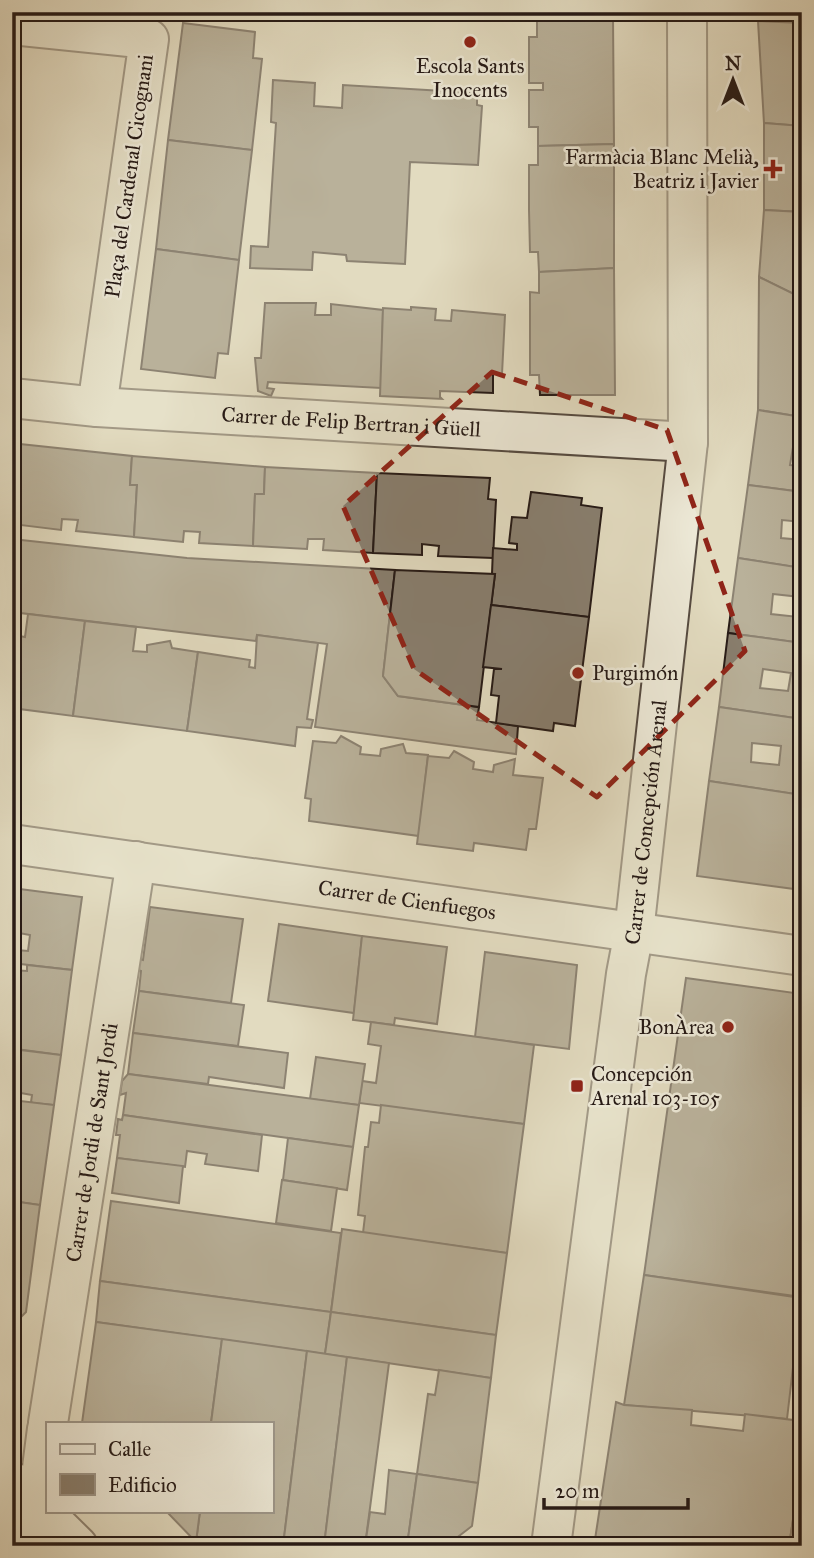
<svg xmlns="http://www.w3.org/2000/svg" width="814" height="1558" viewBox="0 0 814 1558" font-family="'IM FELL Great Primer',serif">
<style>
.building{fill:#887e6e;stroke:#261a16;stroke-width:2;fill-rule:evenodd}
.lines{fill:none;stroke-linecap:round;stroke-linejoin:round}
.street-casing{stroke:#554a40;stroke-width:42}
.secondary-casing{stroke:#261a16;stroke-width:42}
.street{stroke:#ece8d6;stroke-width:38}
.secondary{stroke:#ece8d6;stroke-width:38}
.marked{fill:none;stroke:#8f2418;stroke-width:5;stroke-dasharray:14 9;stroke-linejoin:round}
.poi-dot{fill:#8f2418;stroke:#ece8d6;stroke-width:2.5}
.labels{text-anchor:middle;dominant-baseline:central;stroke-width:5;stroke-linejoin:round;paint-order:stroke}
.poi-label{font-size:21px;fill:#261a16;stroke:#ece8d6;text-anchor:end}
.street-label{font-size:21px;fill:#261a16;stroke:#ece8d6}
</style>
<rect width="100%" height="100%" fill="#e2dbc0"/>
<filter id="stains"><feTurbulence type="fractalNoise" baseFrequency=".00286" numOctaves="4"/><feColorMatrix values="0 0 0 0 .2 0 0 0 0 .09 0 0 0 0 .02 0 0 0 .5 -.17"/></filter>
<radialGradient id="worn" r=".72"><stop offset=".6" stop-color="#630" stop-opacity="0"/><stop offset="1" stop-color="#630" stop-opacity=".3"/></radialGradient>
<g class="building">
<path d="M758,12H802V23L758,21Z"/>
<path d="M613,17L614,144L538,146V127H529V90H543V83H529V37H537V18Z"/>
<path d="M758,21L802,23V126L764,123Z"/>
<path d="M183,23L255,32L253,58L262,59L252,150L168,140Z"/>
<path d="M273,80L315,83L314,106L342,108L343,85L477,93V105L482,106L478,165L410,162L405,264L347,261L346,255L313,252L312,270L250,268L251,246L268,247L276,123L271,122Z"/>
<path d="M764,123L802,126V171L793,170V196L802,197V212L764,210Z"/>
<path d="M168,140L252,150L239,260L156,249Z"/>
<path d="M614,144V268L539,272L538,252H530L529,210V165H538V146Z"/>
<path d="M764,210L802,212V298L759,277Z"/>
<path d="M156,249L239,260L228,354L218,353L215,378L141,369Z"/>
<path d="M614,268L615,395H540L539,375H530V292L539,293V272Z"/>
<path d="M759,277L802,298V417L758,410Z"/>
<path d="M265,303H316L315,315H331V304L383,310L381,388L268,382L267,388L274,389L271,396L258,391L255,358H261Z"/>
<path d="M411,307L436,309L435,320L451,321L452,310L505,315L502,374H493V393L440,391V397L442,399L380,396L383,308L411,310Z"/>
<path d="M758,410L802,417V448L793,447L790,465L802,466V492L748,485Z"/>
<path d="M12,443L20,444L12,524Z"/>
<path d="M20,444L132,456L130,485H137L134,537L76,531L78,520L62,519L61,530L12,524Z"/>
<path d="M132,456L265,467L264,494H255L253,546L199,543L200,532L184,531L183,542L134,537L137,485H130Z"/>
<path d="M265,467L377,473L373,553L323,550L324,539H308L307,549L253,546L255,494H264Z"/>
<path d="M377,473L490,478L488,499L496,500L493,558L438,556L439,546L422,544V555L373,553Z"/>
<path d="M748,485L802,492V522L782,520L781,538L802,540V568L738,558Z"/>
<path d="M531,492L582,498L581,505L602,508L589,617L491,605L495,574H492L493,548L517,550V544L509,543L512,517L527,518Z"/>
<path d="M12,539L187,558L395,570L383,676L398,696L479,707L477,720L518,726L516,754L315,727L327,644L257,635L256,641L12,612Z"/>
<path d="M738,558L802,568V643L728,633ZM773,594L800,597L798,617L771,614Z"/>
<path d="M395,570L495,574L479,707L398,696L383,676Z"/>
<path d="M491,605L589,617L575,726L554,723L553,731L496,723L499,696L491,695L494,669H502L483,667Z"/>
<path d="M28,614L85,621L73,716L12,708V624L20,629L19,636L25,637Z"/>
<path d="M85,621L136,627L133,651L147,652V645L170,641L172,648L198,652L187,731L73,716Z"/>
<path d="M728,633L802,643V719L719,707ZM763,669L791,673L788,691L760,688Z"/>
<path d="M257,635L318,643L307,719L313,720L311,728L297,727L295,746L187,731L198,652L250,660L249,667L255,668Z"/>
<path d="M719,707L802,719V749H799L797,767L802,768V795L709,781ZM752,743L781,746L779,765L751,762Z"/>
<path d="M341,736L361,747L360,754L380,756L381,749L403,744L406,753L428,755L419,836L309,821L311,799L305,798L313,741L336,743Z"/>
<path d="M454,751L474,762L473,769L493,772L494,765L515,759L513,775L543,778L536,829H529L526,850L474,843L473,851L417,844L428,756L449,758Z"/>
<path d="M709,781L802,795V811L797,810L793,844L802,845V890L697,876Z"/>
<path d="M12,888L82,897L72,970L12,963ZM19,933L30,935L28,951L17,950Z"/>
<path d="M150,907L243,919L231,1003L139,991L141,971L138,970L139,959L143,960Z"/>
<path d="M279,924L362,936L354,1013L268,1001Z"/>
<path d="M362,936L447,947L437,1024L395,1018L394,1025L353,1020Z"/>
<path d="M485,952L577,965L569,1049L475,1037Z"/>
<path d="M27,965L72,970L61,1055L16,1049L17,1043L12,1042V970L27,971Z"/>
<path d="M686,978L802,994V1297L644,1275Z"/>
<path d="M139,991L244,1005L238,1046L133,1033Z"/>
<path d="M371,1022L534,1045L524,1124L359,1103L362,1081L376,1083L381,1046L368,1044Z"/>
<path d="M133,1033L288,1053L284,1088L209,1077L208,1084L128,1074Z"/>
<path d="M12,1049L61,1055L54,1105L33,1103L31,1102L32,1095L15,1092L12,1100Z"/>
<path d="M316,1057L365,1064L359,1105L310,1099Z"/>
<path d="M128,1074L359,1105L353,1147L123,1115L126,1093L120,1095L122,1081Z"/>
<path d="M12,1100L54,1105L40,1205L12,1201Z"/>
<path d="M381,1105L524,1124L507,1253L363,1233L365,1216L358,1215L365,1147H368L371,1122L379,1123Z"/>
<path d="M123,1115L262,1135L258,1171L205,1164L207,1154L187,1151L185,1167L117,1158L120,1135H116L118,1119L122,1120Z"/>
<path d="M288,1138L353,1147L347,1190L283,1180Z"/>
<path d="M117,1158L183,1166L179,1203L112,1193Z"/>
<path d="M282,1180L337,1188L331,1231L276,1223Z"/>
<path d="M12,1201L40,1205L26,1312L12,1326Z"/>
<path d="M111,1201L341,1233L331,1312L100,1281Z"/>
<path d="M342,1229L507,1253L496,1335L331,1312Z"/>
<path d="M644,1275L801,1298L787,1419L624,1405Z"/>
<path d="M100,1281L331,1312L325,1354L96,1322Z"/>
<path d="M331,1312L496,1335L491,1378L325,1354Z"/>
<path d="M96,1322L222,1339L211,1423H82Z"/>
<path d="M222,1339L307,1351L283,1546H200L196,1542L200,1511H271V1423H211Z"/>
<path d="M307,1351L347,1357L324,1546H283Z"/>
<path d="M347,1357L389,1363L365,1546H324Z"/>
<path d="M439,1370L491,1378L478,1483L417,1474L428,1394L435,1395Z"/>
<path d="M616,1402L624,1405L692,1410L691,1425L743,1431L745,1414L801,1421L802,1460L789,1546H594Z"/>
<path d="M802,1460V1546H789Z"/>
<path d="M389,1470L417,1474L407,1546H365L370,1512L385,1514Z"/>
<path d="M417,1474L478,1483L472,1526L446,1546H407Z"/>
<path d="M166,1511H200L196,1542Z"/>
</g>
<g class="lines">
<g class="street-casing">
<g id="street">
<path d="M12,25L149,39L97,407"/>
<path id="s1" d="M12,398L97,407L688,442"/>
<path id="s2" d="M12,844L802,956"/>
<path id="s3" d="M48,1423L136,861"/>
<path d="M32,1546L47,1429"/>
<path id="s4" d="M551,1546L626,974L634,932L688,442L687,12"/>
</g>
</g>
<g class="secondary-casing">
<path id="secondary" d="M12,1481L78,1546"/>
</g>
<use href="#street" class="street"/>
<use href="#secondary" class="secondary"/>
</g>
<path d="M0 0H814V1558H0ZM492,372L667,430L745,651L597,797L414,669L343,506Z" fill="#e2dbc0" fill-opacity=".55" fill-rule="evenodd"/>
<path class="marked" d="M492,372L667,430L745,651L597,797L414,669L343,506Z"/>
<g class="poi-dot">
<circle cx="470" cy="42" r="7"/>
<path d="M769.5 158.5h7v7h7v7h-7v7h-7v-7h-7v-7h7z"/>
<circle cx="578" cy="673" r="7"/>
<circle cx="728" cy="1027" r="7"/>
<rect x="570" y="1079" width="14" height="14" rx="3.5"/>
</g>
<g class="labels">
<g class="poi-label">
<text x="470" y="66" text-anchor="middle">Escola Sants<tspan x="470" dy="24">Inocents</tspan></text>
<text x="759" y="157">Farmàcia Blanc Melià,<tspan x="759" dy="24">Beatriz i Javier</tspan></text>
<text x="592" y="673" text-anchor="start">Purgimón</text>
<text x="714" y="1027">BonÀrea</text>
<text x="591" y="1074" text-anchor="start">Concepción<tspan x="591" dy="24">Arenal 103-105</tspan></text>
</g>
<g class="street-label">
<text transform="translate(129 176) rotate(-82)">Plaça del Cardenal Cicognani</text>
<text stroke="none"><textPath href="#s1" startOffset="340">Carrer de Felip Bertran i Güell</textPath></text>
<text stroke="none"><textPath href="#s4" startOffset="730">Carrer de Concepción Arenal</textPath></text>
<text stroke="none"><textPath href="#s2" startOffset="399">Carrer de Cienfuegos</textPath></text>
<text stroke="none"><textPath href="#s3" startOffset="284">Carrer de Jordi de Sant Jordi</textPath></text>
</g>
</g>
<rect width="814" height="1558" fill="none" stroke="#e2dbc0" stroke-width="42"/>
<rect x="14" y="14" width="786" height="1530" fill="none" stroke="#261a16" stroke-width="3.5"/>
<rect x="21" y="21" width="772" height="1516" fill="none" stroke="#261a16" stroke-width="2"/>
<rect x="46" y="1422" width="228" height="91" fill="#ece8d6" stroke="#9d9689" stroke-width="2"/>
<rect x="60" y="1444" width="35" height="10" fill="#ece8d6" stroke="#9d9689" stroke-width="2"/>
<text x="108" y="1456" font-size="21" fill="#261a16">Calle</text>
<rect x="60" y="1474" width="35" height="21" fill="#887e6e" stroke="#9d9689" stroke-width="2"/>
<text x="108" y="1492" font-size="21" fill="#261a16">Edificio</text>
<g transform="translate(733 80)" stroke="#ece8d6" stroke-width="5" paint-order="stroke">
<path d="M0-5L12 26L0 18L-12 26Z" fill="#261a16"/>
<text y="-10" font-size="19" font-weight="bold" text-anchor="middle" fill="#261a16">N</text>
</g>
<path d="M544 1498v10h144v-10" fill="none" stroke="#261a16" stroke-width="3.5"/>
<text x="555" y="1498" font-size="21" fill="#261a16" stroke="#ece8d6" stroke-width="5" paint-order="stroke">20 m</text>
<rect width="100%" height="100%" filter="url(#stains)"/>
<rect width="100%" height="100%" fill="url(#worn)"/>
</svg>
